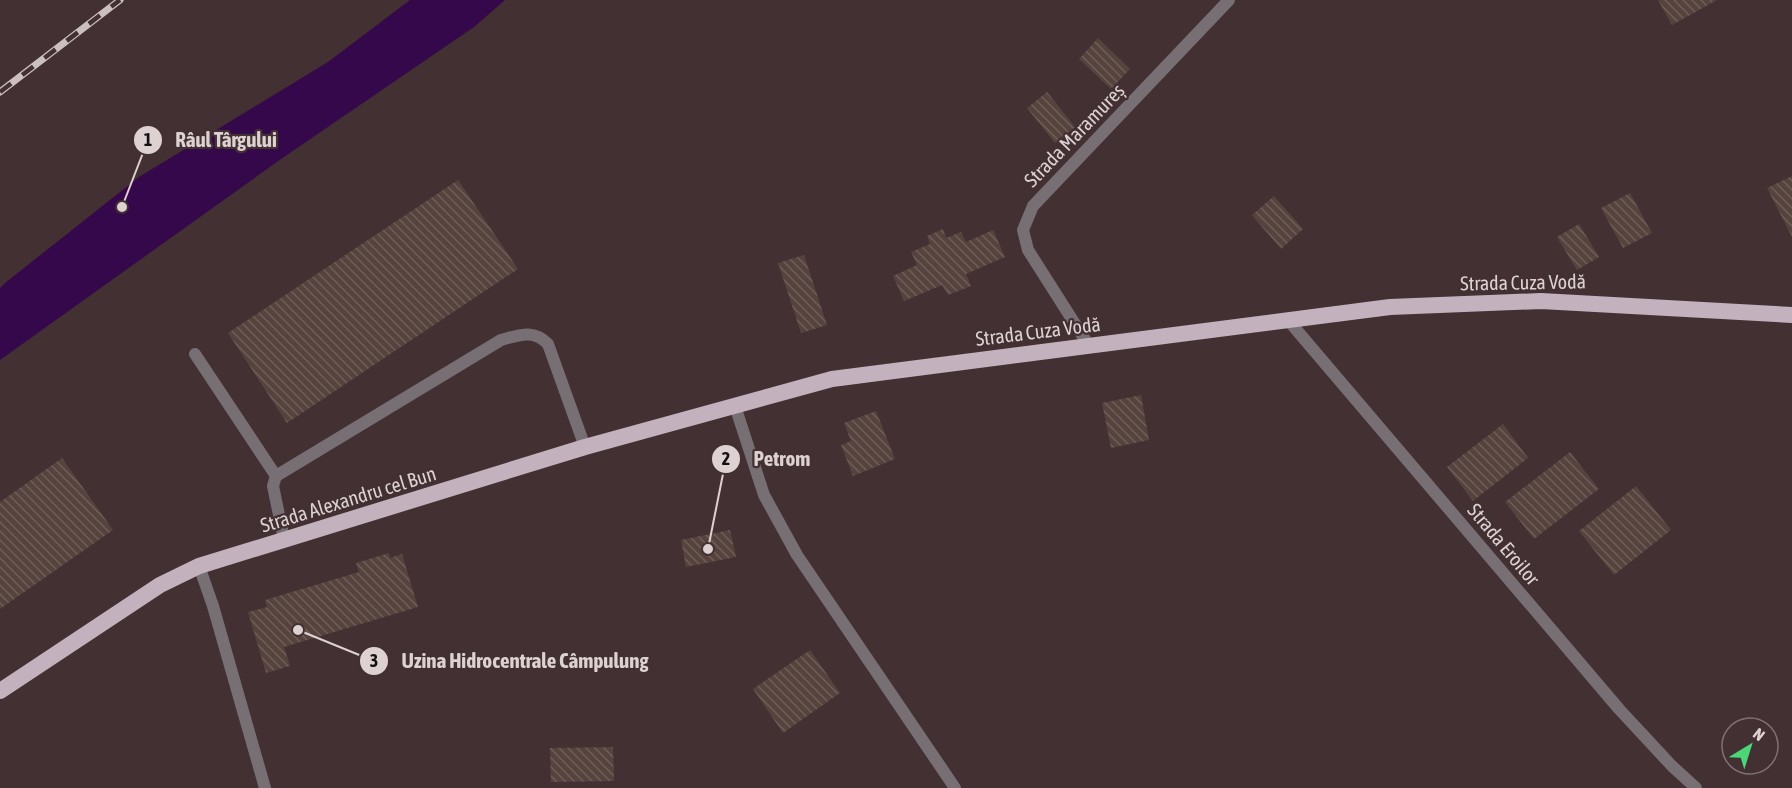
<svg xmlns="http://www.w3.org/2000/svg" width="1792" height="788" viewBox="0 0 1792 788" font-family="'Asap Condensed',sans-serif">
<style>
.water{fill:#34084a}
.building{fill:url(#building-back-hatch)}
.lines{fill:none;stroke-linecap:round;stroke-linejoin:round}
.service{stroke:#776f74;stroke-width:12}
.minor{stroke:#776f74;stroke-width:12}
.trunk{stroke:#c3b2bd;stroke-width:16}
.rail-casing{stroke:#ccbfc0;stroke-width:7}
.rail{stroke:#423033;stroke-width:4.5;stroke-dasharray:14;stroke-linecap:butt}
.labels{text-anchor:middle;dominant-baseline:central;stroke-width:4.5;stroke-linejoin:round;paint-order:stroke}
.street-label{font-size:20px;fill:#ddd1d2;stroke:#423033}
.leader{fill:none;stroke:#ddd1d2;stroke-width:2}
.callout-dot{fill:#ddd1d2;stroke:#423033;stroke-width:2}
.mark-label{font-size:18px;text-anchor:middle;font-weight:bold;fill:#111}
.callout-label{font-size:21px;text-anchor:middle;font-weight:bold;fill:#ddd1d2;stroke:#423033;stroke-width:4.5;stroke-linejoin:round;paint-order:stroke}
</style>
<defs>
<pattern id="building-back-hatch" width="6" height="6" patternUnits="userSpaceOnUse" patternTransform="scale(1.5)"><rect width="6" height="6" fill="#56433e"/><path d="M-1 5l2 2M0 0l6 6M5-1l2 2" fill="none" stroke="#6e5d59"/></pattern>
</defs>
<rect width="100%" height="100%" fill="#423033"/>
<path class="water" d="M410,0H505L474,27L281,159L0,360V288L5,283L139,177L328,62Z"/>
<g class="building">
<path d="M1658,0H1717L1672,25Z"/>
<path d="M1098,38L1130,69L1111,89L1079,59Z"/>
<path d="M1047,92L1075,127L1055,143L1027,108Z"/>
<path d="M1792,176V237L1767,188Z"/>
<path d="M458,180L518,269L287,423L228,333Z"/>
<path d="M1630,193L1652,233L1623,248L1601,208Z"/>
<path d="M1274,196L1303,229L1281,249L1252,215Z"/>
<path d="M1579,224L1599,257L1577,270L1557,237Z"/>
<path d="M943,229L946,238L961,232L966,242L993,230L1005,257L966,274L971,286L948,295L942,285L904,301L893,276L917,265L911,252L930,244L927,236Z"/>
<path d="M804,255L827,325L801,333L778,263Z"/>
<path d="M1141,395L1149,440L1111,448L1102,403Z"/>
<path d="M876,411L895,459L853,476L841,445L851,441L844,423Z"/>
<path d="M1503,424L1528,458L1473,501L1447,467Z"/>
<path d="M1570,452L1599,489L1534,539L1505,502Z"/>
<path d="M62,458L113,530L0,609V502Z"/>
<path d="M1636,486L1671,530L1614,575L1579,531Z"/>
<path d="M730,530L736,557L686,567L681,540Z"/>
<path d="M389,553L390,558L402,554L418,607L284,647L290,666L266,673L248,612L267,607L265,600L359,572L356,563Z"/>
<path d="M810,650L840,693L783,733L753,689Z"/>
<path d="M613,747L614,781L551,782L550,748Z"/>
</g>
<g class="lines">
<g class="service">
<path d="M195,354L276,476"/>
<path d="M284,539L273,486L276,476L501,340C520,335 533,329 548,344L585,447"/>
</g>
<g class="minor">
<path d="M1288,320L1619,709L1672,766L1696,788"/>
<path d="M1089,346L1028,250L1023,230L1033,206L1229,0"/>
<path d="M735,406L764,495L797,555L955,788"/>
<path d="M199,566L213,606L265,788"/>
</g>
<path class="trunk" d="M0,691L160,585L199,566L585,447L832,379L1390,307L1541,301L1792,315"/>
<g class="rail-casing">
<path id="rail" d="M0,92L120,0"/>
</g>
<use href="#rail" class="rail"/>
</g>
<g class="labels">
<g class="street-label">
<text transform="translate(1074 135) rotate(-46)">Strada Maramureș</text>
<text transform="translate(1523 282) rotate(-1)">Strada Cuza Vodă</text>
<text transform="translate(1038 331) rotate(-7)">Strada Cuza Vodă</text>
<text transform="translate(348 499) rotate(-17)">Strada Alexandru cel Bun</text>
<text transform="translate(1504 544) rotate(50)">Strada Eroilor</text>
</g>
</g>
<path class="leader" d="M122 207L148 140M708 549L726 459M298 630L374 661"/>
<g class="callout-dot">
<circle cx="122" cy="207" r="6"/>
<circle cx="708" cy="549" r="6"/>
<circle cx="298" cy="630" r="6"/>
<circle cx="148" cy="140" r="15"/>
<circle cx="726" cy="459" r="15"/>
<circle cx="374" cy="661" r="15"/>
</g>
<g class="mark-label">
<text x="148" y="146">1</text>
<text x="726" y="465">2</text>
<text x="374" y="667">3</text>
</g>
<g class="callout-label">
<text x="226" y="147">Râul Târgului</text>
<text x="782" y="466">Petrom</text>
<text x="525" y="668">Uzina Hidrocentrale Câmpulung</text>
</g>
<g transform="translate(1750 746) rotate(38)"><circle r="28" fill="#423033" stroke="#807073" stroke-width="1.5"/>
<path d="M0-4.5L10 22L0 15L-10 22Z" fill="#4bd677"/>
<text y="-9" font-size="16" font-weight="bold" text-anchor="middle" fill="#ddd1d2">N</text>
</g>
</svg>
